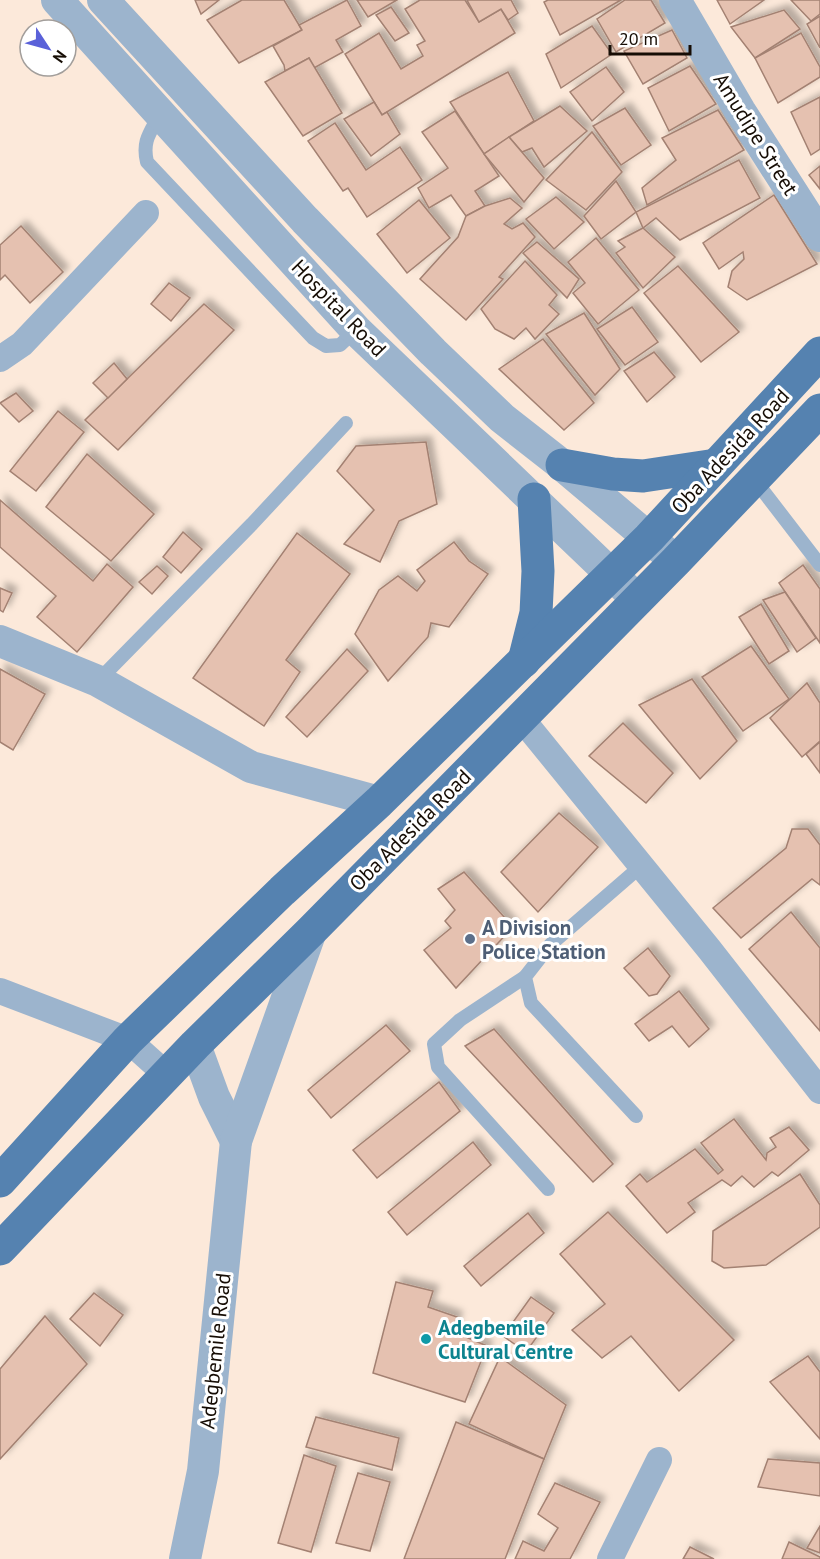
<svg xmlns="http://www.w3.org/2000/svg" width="820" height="1559" viewBox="0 0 820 1559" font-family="'PT Sans',sans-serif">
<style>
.building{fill:#e5c1b0;stroke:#a38172;stroke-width:1.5;filter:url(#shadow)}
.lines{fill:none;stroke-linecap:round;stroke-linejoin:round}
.service{stroke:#9cb4cd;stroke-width:14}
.minor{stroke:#9cb4cd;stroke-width:26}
.tertiary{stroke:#9cb4cd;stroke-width:32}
.primary{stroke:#5582b0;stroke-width:33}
.service-dot{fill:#5c6f8a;stroke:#fff;stroke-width:2}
.culture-dot{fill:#0f9aa8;stroke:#fff;stroke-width:2}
.labels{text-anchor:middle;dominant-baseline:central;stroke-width:6;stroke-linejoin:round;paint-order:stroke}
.street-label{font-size:21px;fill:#160d05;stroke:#fff}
.service-label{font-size:21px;font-weight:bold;fill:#4e5e75;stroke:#fff;text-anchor:start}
.culture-label{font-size:21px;font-weight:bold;fill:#0d838f;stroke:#fff;text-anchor:start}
</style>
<defs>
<filter id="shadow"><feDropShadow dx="5.5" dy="-5.5" stdDeviation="3" flood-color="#0004"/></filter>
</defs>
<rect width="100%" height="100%" fill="#fce9da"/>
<g class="building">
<path d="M195,0H219L201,14Z"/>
<path d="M242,0H284L302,30L239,63L207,20Z"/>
<path d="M347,0L361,26L336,40L343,52L314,68L309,58L285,71L284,65L273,46L302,30L299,25Z"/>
<path d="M357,0H397L368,17Z"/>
<path d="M420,0H465L479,22L501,9L515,33L382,115L345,54L379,33L401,69L423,56L417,45L425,41L405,9Z"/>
<path d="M467,0H511L518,13L508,20L501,9L479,22Z"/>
<path d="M548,0H621L560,35L544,2Z"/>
<path d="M625,0H651L665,23L616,52L597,19Z"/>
<path d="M717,0H764L730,24Z"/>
<path d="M791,0H820V14L811,21Z"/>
<path d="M391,7L409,33L395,41L376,15Z"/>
<path d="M784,10L800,29L755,58L731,27Z"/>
<path d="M820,16V48L807,24Z"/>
<path d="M592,26L612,54L561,88L546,54Z"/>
<path d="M672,30L687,58L643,84L624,51Z"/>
<path d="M801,33L820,67V77L778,103L755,58Z"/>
<path d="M309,58L342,113L303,136L265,82Z"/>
<path d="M690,66L716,104L669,131L648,88Z"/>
<path d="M606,67L624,92L592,121L570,92Z"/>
<path d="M508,72L534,121L484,154L450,102Z"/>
<path d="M820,97V149L811,155L791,112Z"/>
<path d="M374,102L382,115L387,112L400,134L371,156L344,119Z"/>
<path d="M560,106L587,131L544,167L532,148L522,152L509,137Z"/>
<path d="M625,108L651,145L621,165L593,126Z"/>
<path d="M718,110L744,150L647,205L642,188L676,160L662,138Z"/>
<path d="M455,111L499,176L475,191L485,206L466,216L451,195L429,208L418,188L448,168L422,132Z"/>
<path d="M335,123L366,170L400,147L422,180L367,217L348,188L343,191L308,141Z"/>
<path d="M592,132L622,172L586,210L546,180Z"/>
<path d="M509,137L544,178L524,202L484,154Z"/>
<path d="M739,160L760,198L680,240L656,218L643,228L636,212Z"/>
<path d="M820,166V189L809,175Z"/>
<path d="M616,181L636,212L601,239L584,216Z"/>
<path d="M774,195L817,264L747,300L728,287L732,271L744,259L743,252L719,269L703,243Z"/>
<path d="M556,197L584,222L554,249L526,219Z"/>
<path d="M510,198L522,208L504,224L512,229L523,223L535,237L499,277L503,279L466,320L420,279L458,237L466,216L485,206Z"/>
<path d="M419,200L450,238L407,273L377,234Z"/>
<path d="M21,226L63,272L30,303L5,275L0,280V245Z"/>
<path d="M643,228L675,257L643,288L616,253L625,247L618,241Z"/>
<path d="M596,238L639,290L598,324L573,293L585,283L568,262Z"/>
<path d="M537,242L579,279L567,298L523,253Z"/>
<path d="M525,261L557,295L549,305L559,314L535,339L526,328L514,339L495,329L481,309Z"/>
<path d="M678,266L739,332L701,362L644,293Z"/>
<path d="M169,283L190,298L171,321L151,304Z"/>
<path d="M204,304L234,330L118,450L85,420Z"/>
<path d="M632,307L658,342L625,365L597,329Z"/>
<path d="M584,313L620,369L595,395L546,334Z"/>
<path d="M543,339L594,403L564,430L499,369Z"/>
<path d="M654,352L675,377L647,402L624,371Z"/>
<path d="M114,363L127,379L108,398L93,383Z"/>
<path d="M16,393L33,411L19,422L0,403Z"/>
<path d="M58,411L84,432L36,491L10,471Z"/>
<path d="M426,442L437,504L399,521L380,562L344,544L374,510L337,471L356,446Z"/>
<path d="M87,454L154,514L111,561L46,507Z"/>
<path d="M0,500L93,581L107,564L133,587L77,652L37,617L56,596L0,547Z"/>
<path d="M183,532L202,549L181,573L163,557Z"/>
<path d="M297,533L350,574L286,660L300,672L264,726L193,678Z"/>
<path d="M454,542L469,561L488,574L449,627L431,623L428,637L388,681L355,634L379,590L398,576L417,591L425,581L417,570Z"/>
<path d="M803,565L820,589V643L779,583Z"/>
<path d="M157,566L168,576L152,594L139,582Z"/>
<path d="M0,588L12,593L3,612L0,610Z"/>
<path d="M785,592L816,638L797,652L763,600Z"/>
<path d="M761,604L789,651L769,664L739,617Z"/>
<path d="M751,646L789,699L743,731L702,677Z"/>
<path d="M347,649L368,671L307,737L286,717Z"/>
<path d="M0,669L45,694L13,750L0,742Z"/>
<path d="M692,679L737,741L700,779L639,705Z"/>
<path d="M807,683L820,703V741L802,757L770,718Z"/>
<path d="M623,723L673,773L646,803L589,756Z"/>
<path d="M820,742V773L806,754Z"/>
<path d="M559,813L598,847L538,912L501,872Z"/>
<path d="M792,829H808L820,845V885L812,879L741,938L713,908L786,848Z"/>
<path d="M464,872L513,927L456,988L424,950L451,928L445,921L455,910L438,889Z"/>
<path d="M791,912L820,948V1031L749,949Z"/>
<path d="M648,948L670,976L657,994L649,996L624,968Z"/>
<path d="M679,991L709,1029L689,1047L672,1026L649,1041L635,1024Z"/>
<path d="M386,1025L410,1051L331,1118L308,1090Z"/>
<path d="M494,1029L613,1164L593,1182L465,1046Z"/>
<path d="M439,1082L460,1111L377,1178L353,1150Z"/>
<path d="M734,1119L766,1160L767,1153L776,1147L770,1138L789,1127L809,1150L778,1176L772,1172L754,1187L742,1176L731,1186L722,1180L688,1203L695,1212L667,1233L626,1186L640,1174L647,1182L695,1149L718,1174L723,1170L701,1143Z"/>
<path d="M473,1142L491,1165L407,1235L388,1212Z"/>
<path d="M800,1174L820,1205V1227L766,1265L724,1268L712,1261L713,1231Z"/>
<path d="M608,1212L734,1340L679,1391L631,1336L602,1358L572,1330L605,1304L560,1254Z"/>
<path d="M528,1213L544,1233L481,1286L464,1266Z"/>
<path d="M396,1282L433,1291L428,1307L457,1317L452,1331L487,1346L465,1402L373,1373Z"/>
<path d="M94,1293L123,1315L100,1346L70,1319Z"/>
<path d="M531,1297L554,1313L526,1352L503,1336Z"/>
<path d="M45,1316L87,1364L0,1459V1369Z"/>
<path d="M808,1356L820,1372V1439L770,1382Z"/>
<path d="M500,1357L566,1405L544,1459L469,1424Z"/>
<path d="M316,1417L399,1438L392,1470L306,1447Z"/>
<path d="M456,1422L544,1459L505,1559H404Z"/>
<path d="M304,1455L336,1466L311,1552L278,1543Z"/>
<path d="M768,1459L820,1463V1496L758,1487Z"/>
<path d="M358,1473L390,1482L370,1551L336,1543Z"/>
<path d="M555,1483L600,1502L570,1559H515L523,1541L544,1551L558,1528L538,1514Z"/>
<path d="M820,1526V1553L807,1548Z"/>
<path d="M789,1542L820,1557V1559H782Z"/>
<path d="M690,1547L714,1559H683Z"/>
</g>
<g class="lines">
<g class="service">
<path d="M160,114C150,133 142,141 147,162L313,338L326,346L340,345L356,330"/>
<path d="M754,479L820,565"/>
<path d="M98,681L252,524L346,423"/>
<path d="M525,977L460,1020L434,1044L438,1067L548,1189"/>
<path d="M636,1116L531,1003L525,977L550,945L640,867"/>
</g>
<g class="minor">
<path d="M0,359L22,344L146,213"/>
<path d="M521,718L709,949L820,1091"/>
<path d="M0,991L128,1040L167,1075"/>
<path d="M610,1559L659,1460"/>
</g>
<g class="tertiary">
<path d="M57,0L356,330L638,600"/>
<path d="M103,0L305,220L433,352L502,418L562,465L676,561"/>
<path d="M675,0L740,111L820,236"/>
<path d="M0,641L98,681L251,767L379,802"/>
<path d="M195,1045L214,1097L236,1141"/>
<path d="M185,1559L203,1471L236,1141L311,931"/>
</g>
<g class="primary">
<path d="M562,465L613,474L643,476L716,465"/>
<path d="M524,661L536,613L538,571L534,499"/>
<path d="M0,1181L128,1040L282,891L379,802L649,538L820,353"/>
<path d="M0,1249L195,1045L311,931L676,561L820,410"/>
</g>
</g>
<circle class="service-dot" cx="470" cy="939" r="6"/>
<circle class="culture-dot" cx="426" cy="1339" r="6"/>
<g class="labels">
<g class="street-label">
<text transform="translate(756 134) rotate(58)">Amudipe Street</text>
<text transform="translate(339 308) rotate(46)">Hospital Road</text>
<text transform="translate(730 451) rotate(-47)">Oba Adesida Road</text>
<text transform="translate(410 830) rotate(-45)">Oba Adesida Road</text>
<text transform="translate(215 1351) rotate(-84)">Adegbemile Road</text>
</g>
<g class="service-label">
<text x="482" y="927">A Division<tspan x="482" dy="24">Police Station</tspan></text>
</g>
<g class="culture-label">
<text x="438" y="1327">Adegbemile<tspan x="438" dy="24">Cultural Centre</tspan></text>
</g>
</g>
<g transform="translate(48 48) rotate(126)"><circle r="28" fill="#ffffff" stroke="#a29e9b" stroke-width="1.5"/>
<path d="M0-4.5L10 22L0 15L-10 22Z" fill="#5a61d9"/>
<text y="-9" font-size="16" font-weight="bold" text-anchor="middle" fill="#160d05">N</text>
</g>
<path d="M610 45v9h80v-9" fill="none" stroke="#160d05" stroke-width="3"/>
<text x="619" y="45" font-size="18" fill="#160d05" stroke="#ffffff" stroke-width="4.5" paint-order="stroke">20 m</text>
</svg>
